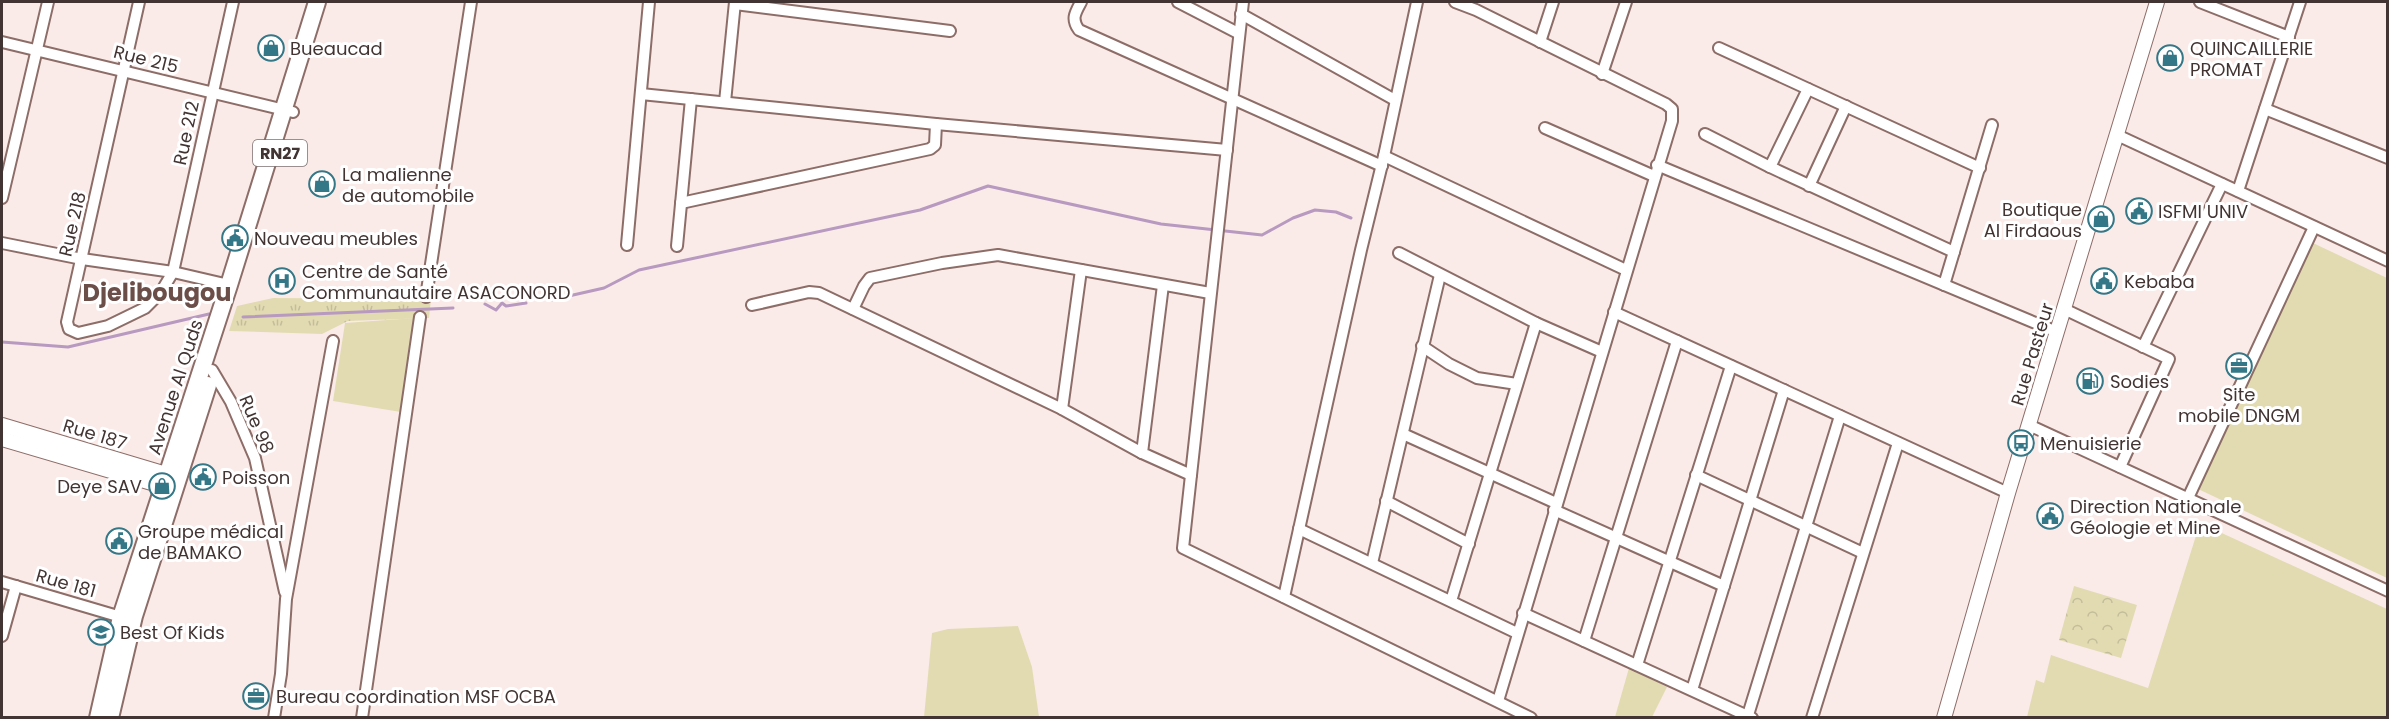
<svg xmlns="http://www.w3.org/2000/svg" width="2389" height="719" viewBox="0 0 2389 719" font-family="Poppins,sans-serif">
<style>
.grass{fill:url(#grass-tufts)}
.park{fill:url(#park-crowns)}
.garden{fill:#e2dbb1}
.lines{fill:none;stroke-linecap:round;stroke-linejoin:round}
.stream{stroke:#b899bf;stroke-width:3}
.street-casing{stroke:#8d6d68;stroke-width:14}
.secondary-casing{stroke:#8d6d68;stroke-width:16}
.primary-casing{stroke:#8d6d68;stroke-width:20}
.street{stroke:#fff;stroke-width:10}
.secondary{stroke:#fff;stroke-width:14}
.primary{stroke:#fff;stroke-width:16}
.labels{text-anchor:middle;dominant-baseline:central;stroke-width:6;stroke-linejoin:round;paint-order:stroke}
.shield{fill:#fff;stroke:#7b7170;stroke-width:1.5}
.shield-label{font-size:16px;font-weight:bold;fill:#423432}
.poi-label{font-size:18px;fill:#423432;stroke:#fff;text-anchor:start}
.street-label{font-size:18px;fill:#423432;stroke:#fff}
.district-label{font-size:24px;font-weight:bold;fill:#6c4e49;stroke:#fff}
</style>
<defs>
<pattern id="grass-tufts" width="24" height="20" patternUnits="userSpaceOnUse" patternTransform="scale(1.5)"><rect width="24" height="20" fill="#e2dbb1"/><path d="M3 7l-1-3M5 7V3M7 7l1-3M15 17l-1-3M17 17v-4M19 17l1-3" fill="none" stroke="#c3bd99"/></pattern>
<pattern id="park-crowns" width="20" height="18" patternUnits="userSpaceOnUse" patternTransform="scale(1.5)"><rect width="20" height="18" fill="#e2dbb1"/><path d="M2 6a3 3 0 1 1 6 0M12 15a3 3 0 1 1 6 0" fill="none" stroke="#c3bd99"/></pattern>
</defs>
<rect width="100%" height="100%" fill="#faebe9"/>
<path class="grass" d="M273,298L431,299L429,318L348,321L322,334L229,331L237,306Z"/>
<path class="park" d="M2074,586L2137,605L2121,658L2059,640Z"/>
<g class="garden">
<path d="M2313,243L2387,278V578L2198,489Z"/>
<path d="M415,318L401,412L333,401L345,323Z"/>
<path d="M2200,523L2387,609V717H2027L2036,680L2044,683L2051,655L2148,688Z"/>
<path d="M1018,626L1032,667L1039,717H924L932,633L948,629Z"/>
<path d="M1629,668L1667,687L1652,717H1615Z"/>
</g>
<g class="lines">
<g class="stream">
<path d="M551,300L604,288L639,270L920,210L988,186L1161,224L1262,235L1293,218L1315,210L1336,212L1351,218"/>
<path d="M485,304L496,310L502,303L506,306L526,303"/>
<path d="M243,317L453,308"/>
<path d="M2,342L68,347L209,314"/>
</g>
<g class="street-casing">
<g id="street">
<path d="M139,2L67,322L69,329L78,333L108,326L145,308L161,292L173,272L233,2"/>
<path d="M1081,2C1075,13 1071,19 1079,30L1382,166"/>
<path d="M1178,2L1238,33"/>
<path d="M1243,2L1183,548L1531,718"/>
<path d="M1455,2L1476,10L1666,104L1672,109V121L1498,701"/>
<path d="M2200,2L2289,37"/>
<path d="M735,4L950,31"/>
<path d="M1241,14L1395,100"/>
<path d="M2,42L293,112"/>
<path d="M1540,42L1553,2"/>
<path d="M1719,48L1980,168"/>
<path d="M1602,74L1626,2"/>
<path d="M641,94L936,124L1227,150"/>
<path d="M725,102L735,2"/>
<path d="M2265,109L2388,158"/>
<path d="M1545,128L1654,176"/>
<path d="M1705,134L1770,167L1954,252"/>
<path d="M2117,135L2388,261"/>
<path d="M1384,156L1626,270"/>
<path d="M1657,165L2057,332"/>
<path d="M1770,167L1808,89"/>
<path d="M1809,186L1846,106"/>
<path d="M2238,191L2300,2"/>
<path d="M2,198L48,2"/>
<path d="M681,203L930,149L935,145L936,124"/>
<path d="M2,243L82,259L173,272L229,285"/>
<path d="M627,245L649,2"/>
<path d="M677,246L691,99"/>
<path d="M1399,253L1536,323L1602,352"/>
<path d="M1081,270L1062,409L1142,453"/>
<path d="M1163,285L1142,453L1191,475"/>
<path d="M1944,285L1992,125"/>
<path d="M426,297L471,2"/>
<path d="M752,305L809,292L819,293L1062,409"/>
<path d="M853,309L864,286L870,278L942,263L998,255L1210,293"/>
<path d="M2064,309L2169,359L2120,467"/>
<path d="M1614,312L2008,493"/>
<path d="M1422,346L1449,364L1477,378L1517,384"/>
<path d="M2143,347L2222,184"/>
<path d="M212,370L231,402L255,458L285,592"/>
<path d="M2029,425L2388,591"/>
<path d="M1403,434L1556,503"/>
<path d="M1696,475L1863,553"/>
<path d="M2188,498L2314,227"/>
<path d="M1386,501L1469,544"/>
<path d="M1554,510L1724,586"/>
<path d="M1299,529L1517,633"/>
<path d="M1372,563L1440,275"/>
<path d="M2,582L121,617"/>
<path d="M1284,597L1361,250L1384,156L1417,2"/>
<path d="M1451,601L1536,323"/>
<path d="M1523,613L1752,718"/>
<path d="M2,636L16,586"/>
<path d="M1584,641L1677,341"/>
<path d="M1637,665L1731,366"/>
<path d="M1692,690L1784,390"/>
<path d="M1748,715L1840,416"/>
<path d="M274,718L281,674L286,599L333,341"/>
<path d="M362,718L420,317"/>
<path d="M1812,718L1898,443"/>
</g>
</g>
<g class="secondary-casing">
<g id="secondary">
<path d="M2,425L176,477"/>
<path d="M2,439L172,489"/>
<path d="M1944,718L2008,493L2157,2"/>
</g>
</g>
<g class="primary-casing">
<g id="primary">
<path d="M98,718L121,617L229,285L317,2"/>
<path d="M110,718L134,616L208,385"/>
</g>
</g>
<use href="#street" class="street"/>
<use href="#secondary" class="secondary"/>
<use href="#primary" class="primary"/>
</g>
<defs>
<g id="shop-ring" transform="scale(1.35)"><circle r="9.5" fill="#fff" stroke="#347787" stroke-width="1.5"/><path d="M-5-2.5h2.3a2.7 3.5 0 0 1 5.4 0H5L5.5 6h-11ZM-1.5-2.5h3a1.5 2.3 0 0 0-3 0Z" fill="#347787"/></g>
<g id="civic-ring" transform="scale(1.35)"><circle r="9.5" fill="#fff" stroke="#347787" stroke-width="1.5"/><path d="M-.6-6.5H3V-4.5H.6V-3L4-1V1h2V6H-6V1h2V-1L-.6-3ZM-1.2 2.5V6h2.4V2.5Z" fill="#347787"/></g>
<g id="hospital-ring" transform="scale(1.35)"><circle r="9.5" fill="#fff" stroke="#347787" stroke-width="1.5"/><path d="M-5-5h3v3.5h4V-5h3V5h-3V1.5h-4V5h-3Z" fill="#347787"/></g>
<g id="office-ring" transform="scale(1.35)"><circle r="9.5" fill="#fff" stroke="#347787" stroke-width="1.5"/><path d="M-6-3h4V-5.5h4V-3h4V5H-6ZM-1-4.5V-3h2v-1.5ZM-6 0V1H6V0Z" fill="#347787"/></g>
<g id="fuel-ring" transform="scale(1.35)"><circle r="9.5" fill="#fff" stroke="#347787" stroke-width="1.5"/><path d="M-5.5-6h7V0h2V4h1.3V-2.5L3-4.5l.8-.8L6-3V5H2.5V1h-1V6h-7ZM-4.2-4.7v3.2H.2V-4.7Z" fill="#347787"/></g>
<g id="bus-ring" transform="scale(1.35)"><circle r="9.5" fill="#fff" stroke="#347787" stroke-width="1.5"/><path d="M-5-6H5V4H4V6H2V4H-2V6H-4V4H-5ZM-3.5-4V0h7V-4ZM-3.5 1.2v1.5H-2V1.2ZM2 1.2v1.5H3.5V1.2Z" fill="#347787"/></g>
<g id="school-ring" transform="scale(1.35)"><circle r="9.5" fill="#fff" stroke="#347787" stroke-width="1.5"/><path d="M0-5L7-2L0 1L-7-2ZM-4 1L0 2.5L4 1V4Q0 6-4 4Z" fill="#347787"/></g>
</defs>
<g fill-rule="evenodd">
<use href="#shop-ring" x="271" y="48"/>
<use href="#shop-ring" x="2170" y="58"/>
<use href="#shop-ring" x="322" y="184"/>
<use href="#civic-ring" x="2139" y="211"/>
<use href="#shop-ring" x="2101" y="219"/>
<use href="#civic-ring" x="235" y="238"/>
<use href="#hospital-ring" x="282" y="281"/>
<use href="#civic-ring" x="2104" y="281"/>
<use href="#office-ring" x="2239" y="366"/>
<use href="#fuel-ring" x="2090" y="381"/>
<use href="#bus-ring" x="2021" y="443"/>
<use href="#civic-ring" x="203" y="477"/>
<use href="#shop-ring" x="162" y="486"/>
<use href="#civic-ring" x="2050" y="516"/>
<use href="#civic-ring" x="119" y="541"/>
<use href="#school-ring" x="101" y="632"/>
<use href="#office-ring" x="256" y="696"/>
</g>
<g class="labels">
<rect class="shield" x="253" y="140" width="54" height="26" rx="4.5"/>
<g class="shield-label">
<text x="280" y="153">RN27</text>
</g>
<g class="poi-label">
<text x="290" y="48">Bueaucad</text>
<text x="2190" y="48">QUINCAILLERIE<tspan x="2190" dy="21">PROMAT</tspan></text>
<text x="342" y="174">La malienne<tspan x="342" dy="21">de automobile</tspan></text>
<text x="2082" y="209" text-anchor="end">Boutique<tspan x="2082" dy="21">Al Firdaous</tspan></text>
<text x="2158" y="211">ISFMI UNIV</text>
<text x="254" y="238">Nouveau meubles</text>
<text x="302" y="271">Centre de Santé<tspan x="302" dy="21">Communautaire ASACONORD</tspan></text>
<text x="2124" y="281">Kebaba</text>
<text x="2110" y="381">Sodies</text>
<text x="2239" y="394" text-anchor="middle">Site<tspan x="2239" dy="21">mobile DNGM</tspan></text>
<text x="2040" y="443">Menuisierie</text>
<text x="222" y="477">Poisson</text>
<text x="142" y="486" text-anchor="end">Deye SAV</text>
<text x="2070" y="506">Direction Nationale<tspan x="2070" dy="21">Géologie et Mine</tspan></text>
<text x="138" y="531">Groupe médical<tspan x="138" dy="21">de BAMAKO</tspan></text>
<text x="120" y="632">Best Of Kids</text>
<text x="276" y="696">Bureau coordination MSF OCBA</text>
</g>
<g class="street-label">
<text transform="translate(146 59) rotate(14)">Rue 215</text>
<text transform="translate(186 133) rotate(-78)">Rue 212</text>
<text transform="translate(72 224) rotate(-77)">Rue 218</text>
<text transform="translate(2032 354) rotate(-73)">Rue Pasteur</text>
<text transform="translate(175 387) rotate(-72)">Avenue Al Quds</text>
<text transform="translate(257 424) rotate(67)">Rue 98</text>
<text transform="translate(95 434) rotate(17)">Rue 187</text>
<text transform="translate(66 583) rotate(16)">Rue 181</text>
</g>
<g class="district-label">
<text x="157" y="292">Djelibougou</text>
</g>
</g>
<rect width="2389" height="719" fill="none" stroke="#423432" stroke-width="6"/>
</svg>
